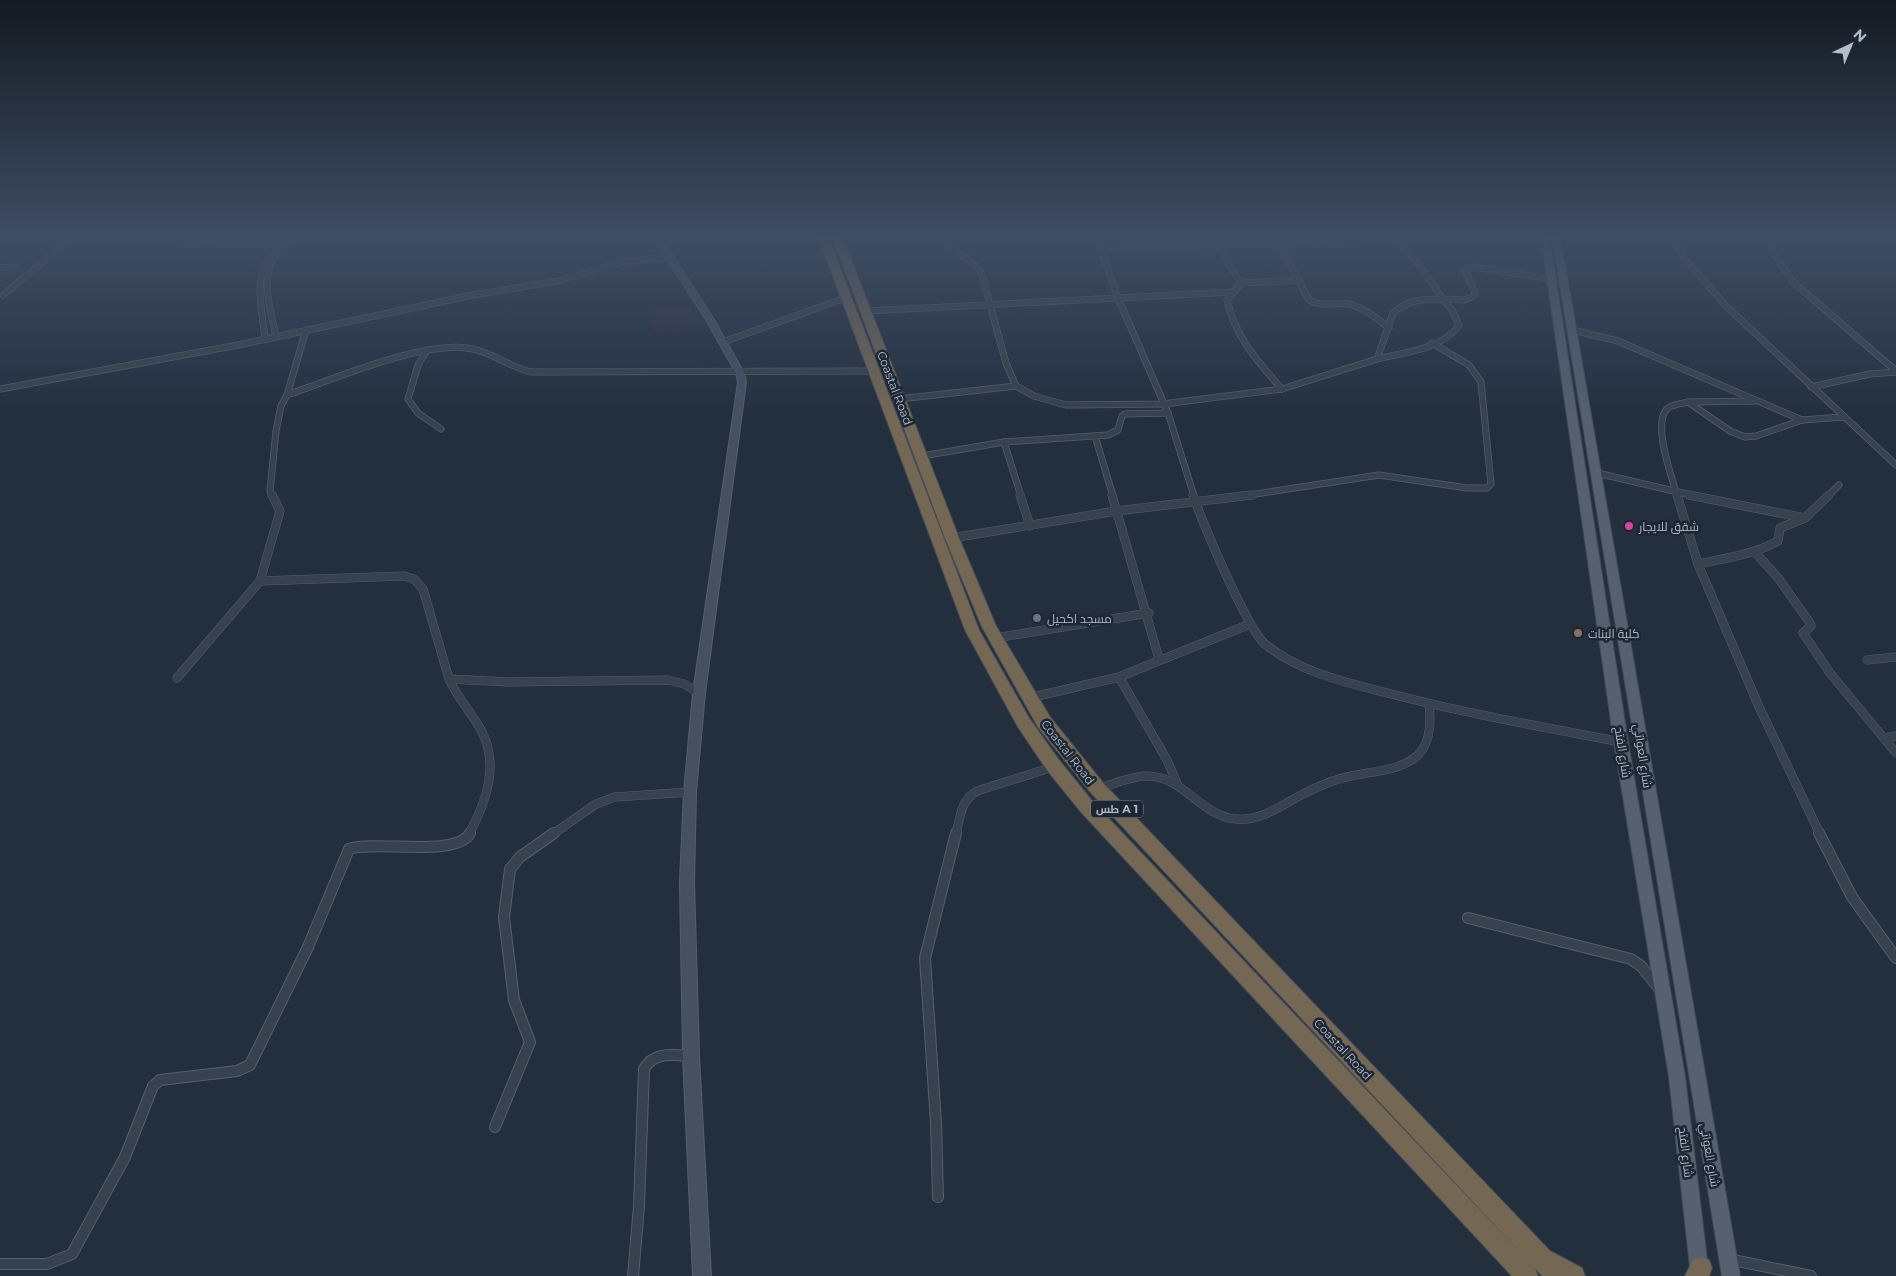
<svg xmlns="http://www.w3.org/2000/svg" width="1896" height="1276" viewBox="0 0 1896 1276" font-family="Montserrat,Cairo,sans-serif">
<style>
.medical{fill:#32303f}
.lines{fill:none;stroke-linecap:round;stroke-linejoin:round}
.street-far2-casing{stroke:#565f6c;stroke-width:7}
.street-far1-casing{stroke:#565f6c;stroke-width:9}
.street-casing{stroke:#565f6c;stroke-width:12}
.secondary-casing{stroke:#565f6c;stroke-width:2}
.primary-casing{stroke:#414a57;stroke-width:2}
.highway-casing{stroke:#434c59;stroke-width:2}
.street-far2{stroke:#38414e;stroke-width:5.5}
.street-far1{stroke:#38414e;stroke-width:8}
.street{stroke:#38414e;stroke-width:10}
.secondary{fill:#465061;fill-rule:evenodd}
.primary{fill:#56606e;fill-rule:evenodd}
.highway{fill:#746855;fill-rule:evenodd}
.hotel-dot{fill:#d1479c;stroke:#1d2633;stroke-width:2}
.worship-dot{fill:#6b7280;stroke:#1d2633;stroke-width:2}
.education-dot{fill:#8d6e63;stroke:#1d2633;stroke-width:2}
.labels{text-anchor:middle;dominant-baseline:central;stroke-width:5;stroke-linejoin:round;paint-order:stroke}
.shield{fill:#1d2633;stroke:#878f9c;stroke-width:1}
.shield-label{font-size:11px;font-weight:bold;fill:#b4bcc9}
.street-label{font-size:12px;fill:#b4bcc9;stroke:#1d2633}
.poi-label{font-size:12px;fill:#b4bcc9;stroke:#1d2633;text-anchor:start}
</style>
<rect width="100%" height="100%" fill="#242f3e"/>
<path class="medical" d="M685,307L691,308L701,325L678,327L677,329L653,334L654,310Z"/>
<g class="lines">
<g class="street-far2-casing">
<g id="street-far2">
<path d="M69,236L285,246"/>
<path d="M935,236L973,263L981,272L1006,363L1016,386L1034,396L1066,405L1163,404L1282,389L1377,359L1393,313C1408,299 1424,299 1443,299L1419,265L1393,236"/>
<path d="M1096,236L1118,298L1168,413L1194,496"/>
<path d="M1275,236L1309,300C1322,308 1334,302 1348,304C1364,307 1377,319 1389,328"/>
<path d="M1495,236L1546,239"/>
<path d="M1671,236L1686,260L1725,305L1896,465"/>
<path d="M1763,236L1792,281L1896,371"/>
<path d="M1217,244L1241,283"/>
<path d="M1146,247L1152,236"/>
<path d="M1101,249L1395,240L1412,236"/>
<path d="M0,268L16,267"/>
<path d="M1234,292L1227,300C1235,337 1258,362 1282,389"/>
<path d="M3,295L74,236"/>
<path d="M1443,299L1464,300L1474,296L1475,293L1465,270L1474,267L1564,281"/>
<path d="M866,311L1234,292L1241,283L1300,280"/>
<path d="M1572,330L1618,341L1802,420"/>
<path d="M276,337C271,310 257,272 280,250C286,244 293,240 300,236"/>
<path d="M265,339C260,291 249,268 293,236"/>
<path d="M723,342L845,298"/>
<path d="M427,350L418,365L408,399L418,413L441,429"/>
<path d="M1377,359C1402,353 1444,349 1459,325L1452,310L1443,299"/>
<path d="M1811,387L1870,374L1896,372"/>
<path d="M0,389L238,345L473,295L558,281L622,262L671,257"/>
<path d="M287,395C334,379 420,342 467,348C491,351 509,367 531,372L874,371"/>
<path d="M899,399L1016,386"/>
<path d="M1688,402L1754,401"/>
<path d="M1095,436L1113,496"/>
<path d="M1004,442L1021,496"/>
<path d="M922,456L1004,442L1108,435L1118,430L1122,416L1125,414L1168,413"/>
<path d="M1597,473L1695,496"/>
<path d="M272,496L270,491L276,431L281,406L287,395L306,330"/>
<path d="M1243,496L1379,475L1467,488H1487L1491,484L1481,382L1469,365L1432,343"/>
<path d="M1677,496C1672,477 1653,427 1666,410C1671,404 1681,404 1688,402L1730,431L1745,437L1756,436L1802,420L1844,417"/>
<path d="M1828,496L1839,485"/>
</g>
</g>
<g class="street-far1-casing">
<g id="street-far1">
<path d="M272,495L280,511L260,581L404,576L414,579L423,589L449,679L508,682L668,680L684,684L699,693"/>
<path d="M1020,495L1030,526"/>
<path d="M1112,495L1159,659"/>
<path d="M1193,495C1202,521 1247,629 1265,644C1299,672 1345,682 1387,693C1464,713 1543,727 1621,742"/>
<path d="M1677,495L1698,564L1760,709L1820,834"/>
<path d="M1689,495L1805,518"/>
<path d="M952,538L1116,511L1252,495"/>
<path d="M1754,551L1779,579L1810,623L1811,626L1803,633L1830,673L1896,753"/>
<path d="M1698,564C1726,558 1753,555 1778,541L1780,528L1805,518L1829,495"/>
<path d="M995,638L1149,613"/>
<path d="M1867,660L1896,657"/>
<path d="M1119,677L1167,760L1177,783"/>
<path d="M177,678L260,581"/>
<path d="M449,679C457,697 470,711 480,728C500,763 487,801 469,834"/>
<path d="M1029,698L1119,677L1250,624"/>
<path d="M1884,738L1896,736"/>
<path d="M1098,789C1113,784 1129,777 1145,776C1182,774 1199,815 1235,819C1261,822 1283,804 1305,793C1319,786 1335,779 1351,776C1373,771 1402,771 1419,754C1431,741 1431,721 1429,704"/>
<path d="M553,834L596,804L615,797L690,792"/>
<path d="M956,834C960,817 961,800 977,791L1053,767"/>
</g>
</g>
<g class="street-casing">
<g id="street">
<path d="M1819,833L1852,897L1896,958"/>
<path d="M1468,918L1631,959L1641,966L1662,992"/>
<path d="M495,1127L530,1042L514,1000L504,917L510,869L520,857L554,833"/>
<path d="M938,1197L936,1123L925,958L956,833"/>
<path d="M1728,1259L1811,1276"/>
<path d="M0,1264H47L72,1254L125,1157L153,1086L160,1080L237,1071L250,1065L308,947L349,849C375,840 457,858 470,833"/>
<path d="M633,1276L639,1206L644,1069C654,1051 673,1055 691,1056"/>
</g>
</g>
<g class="secondary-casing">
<path id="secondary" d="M652,236H660L713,318L744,373L746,382L705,693L696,792L694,881L699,1056L711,1276H693L683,1056L680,881L684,792L693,693L738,382L736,373L705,318Z"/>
</g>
<g class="primary-casing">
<g id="primary">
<path d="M1541,236H1549L1628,742L1685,1077L1709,1276H1691L1669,1077L1614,742Z"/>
<path d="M1552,236H1560L1740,1276H1722Z"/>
</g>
</g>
<g class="highway-casing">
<g id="highway">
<path d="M818,236H828L979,630L1029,718L1059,760L1093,802L1533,1266L1092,794L1038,727L982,627L945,538L832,236H842L959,538L996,626L1050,717L1104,784L1550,1251L1582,1268L1585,1276H1542L1535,1268L1538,1276H1512L1081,812L1047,770L1018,727L965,630Z"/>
<path d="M1701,1257L1709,1260L1712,1268L1709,1276H1685L1693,1260Z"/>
</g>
</g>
<use href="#street-far2" class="street-far2"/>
<use href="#street-far1" class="street-far1"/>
<use href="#street" class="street"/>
<use href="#secondary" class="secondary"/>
<use href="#primary" class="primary"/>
<use href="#highway" class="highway"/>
</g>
<linearGradient id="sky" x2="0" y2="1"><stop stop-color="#141a22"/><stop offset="0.57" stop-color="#3f4d63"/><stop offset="1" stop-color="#3f4d63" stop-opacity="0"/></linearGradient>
<rect width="1896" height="415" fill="url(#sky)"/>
<circle class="hotel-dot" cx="1629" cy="526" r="5"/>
<circle class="worship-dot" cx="1037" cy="618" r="5"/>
<circle class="education-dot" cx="1578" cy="633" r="5"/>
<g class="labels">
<rect class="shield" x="1091" y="800.5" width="52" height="17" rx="4"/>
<g class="shield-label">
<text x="1117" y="809">طس A 1</text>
</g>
<g class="street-label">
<text transform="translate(895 388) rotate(69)">Coastal Road</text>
<text transform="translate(1068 752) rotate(52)">Coastal Road</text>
<text transform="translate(1623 752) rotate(81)">شارع الفتح</text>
<text transform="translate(1643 756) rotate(81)">شارع العواتي</text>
<text transform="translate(1343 1049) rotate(47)">Coastal Road</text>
<text transform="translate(1686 1152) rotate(83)">شارع الفتح</text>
<text transform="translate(1710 1155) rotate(80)">شارع العواتي</text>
</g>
<g class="poi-label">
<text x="1639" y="526">شقق للايجار</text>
<text x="1047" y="618">مسجد اكحيل</text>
<text x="1588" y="633">كلية البنات</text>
</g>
</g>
<g transform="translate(1851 45) rotate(44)" stroke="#1d2633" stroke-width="4" paint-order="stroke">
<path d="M0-4L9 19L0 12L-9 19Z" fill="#b4bcc9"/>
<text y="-8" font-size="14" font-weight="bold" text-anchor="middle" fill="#b4bcc9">N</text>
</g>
</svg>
